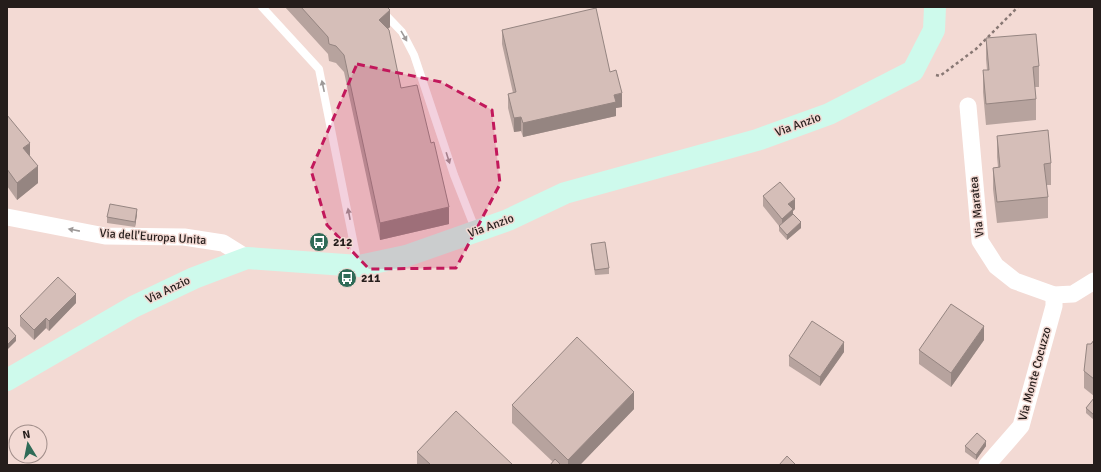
<svg xmlns="http://www.w3.org/2000/svg" width="1101" height="472" viewBox="0 0 1101 472" font-family="Signika,sans-serif">
<style>
.lines{fill:none;stroke-linecap:round;stroke-linejoin:round}
.path{stroke:#887874;stroke-width:2.5;stroke-dasharray:3 3;stroke-linecap:butt}
.lane{stroke:#fff;stroke-width:8}
.street{stroke:#fff;stroke-width:17}
.secondary{stroke:#cefaec;stroke-width:22}
.wall{fill:#b7a39e}
.shaded-wall{fill:#958581}
.building{fill:#d5beb8;stroke:#958581}
.oneway{fill:#9d9998}
.marked{fill:#c2185b;fill-opacity:0.2;stroke:#c2185b;stroke-width:3;stroke-dasharray:8 5;stroke-linejoin:round}
.labels{text-anchor:middle;dominant-baseline:central;stroke-width:3;stroke-linejoin:round;paint-order:stroke}
.street-label{font-size:12px;fill:#251d1b;stroke:#f3dad4}
.poi-label{font-size:12px;font-weight:bold;fill:#251d1b;stroke:#f3dad4;text-anchor:start}
</style>
<rect width="100%" height="100%" fill="#f3dad4"/>
<g class="lines">
<path class="path" d="M936,75L940,76L976,49L1018,7"/>
<g class="lane">
<path d="M262,7L319,69L358,265"/>
<path d="M378,7L402,32L414,55L454,175L476,231"/>
</g>
<g class="street">
<path d="M968,106L980,241L996,266L1015,281L1054,295L1073,294L1094,281"/>
<path d="M7,217L105,236L184,237L223,243L247,258"/>
<path d="M987,465L1021,426L1054,306V295"/>
</g>
<path class="secondary" d="M7,380L133,307L194,278L247,258L359,266L406,256L508,220L565,193L757,140L829,114L913,71L934,30L935,7"/>
</g>
<g class="wall">
<path d="M285,7H387L390,27L388,29L401,88L449,224L380,240L344,72L336,63L329,61L328,54Z"/>
<path d="M502,30L610,72L622,107L616,108V116L523,137L521,131L514,132L508,108V94L513,93L502,44Z"/>
<path d="M986,38L1039,66V87H1035L1036,99V120L986,125L983,92V70H987L986,59Z"/>
<path d="M7,115L30,156L38,183L17,200L7,186Z"/>
<path d="M997,136L1051,163V185H1046L1048,197V218L997,223L993,189V168L998,167L997,157Z"/>
<path d="M763,196L795,209L793,211V214L801,228L787,240L779,231V226L763,206Z"/>
<path d="M137,214L135,227L107,223V217Z"/>
<path d="M591,244L609,268V274L595,275L591,249Z"/>
<path d="M76,303L49,331L46,328L34,340L20,326V316Z"/>
<path d="M984,340L951,387L919,364V350Z"/>
<path d="M1094,340V396L1084,388V371L1091,344Z"/>
<path d="M844,352L820,386L789,366V356Z"/>
<path d="M1094,398V420L1086,413V408Z"/>
<path d="M512,405L634,409L580,465H550L553,462L512,423Z"/>
<path d="M965,446H986L976,460L965,452Z"/>
<path d="M417,452L513,465H417Z"/>
</g>
<g class="shaded-wall">
<path d="M390,10V27L379,37V20Z"/>
<path d="M622,93V107L616,108V116L523,137V123Z"/>
<path d="M521,117V131L514,132V118Z"/>
<path d="M30,143V160L23,148Z"/>
<path d="M38,166V183L17,200V183Z"/>
<path d="M795,199V209L793,211V219L782,229V219L788,204Z"/>
<path d="M449,207V224L380,240V223Z"/>
<path d="M137,209V214L135,227V222Z"/>
<path d="M801,222V228L787,240V235Z"/>
<path d="M76,294V303L49,331V321Z"/>
<path d="M46,318V328L34,340V330Z"/>
<path d="M984,326V340L951,387V373Z"/>
<path d="M16,336V341L7,350V345Z"/>
<path d="M844,342V352L820,386V377Z"/>
<path d="M634,392V409L580,465H568V460Z"/>
<path d="M986,441V446L976,460V455Z"/>
</g>
<g class="building">
<path d="M301,7H387L390,10L379,20L389,30L401,88L417,85L431,143L434,142L449,207L380,223L344,55L336,46L329,44L328,37Z"/>
<path d="M596,8L610,72L616,70L622,93L614,95L616,102L523,123L521,117L514,118L508,94L516,92L502,30Z"/>
<path d="M1036,34L1039,66L1033,67L1036,99L986,104L983,70H989L986,38Z"/>
<path d="M7,115L30,143L23,148L38,166L17,183L7,169Z"/>
<path d="M1048,130L1051,163L1044,164L1048,197L997,202L993,168L1000,167L997,136Z"/>
<path d="M780,182L795,199L788,204L793,209L782,219L763,196Z"/>
<path d="M110,204L137,209L135,222L107,217Z"/>
<path d="M793,214L801,222L787,235L779,226Z"/>
<path d="M605,242L609,268L595,270L591,244Z"/>
<path d="M58,277L76,294L49,321L46,318L34,330L20,316Z"/>
<path d="M951,304L984,326L951,373L919,350Z"/>
<path d="M812,321L844,342L820,377L789,356Z"/>
<path d="M7,326L16,336L7,345Z"/>
<path d="M577,337L634,392L568,460L512,405Z"/>
<path d="M1094,340V379L1084,371L1087,344H1091Z"/>
<path d="M1094,398V415L1086,408Z"/>
<path d="M456,411L513,465H431L417,452Z"/>
<path d="M977,433L986,441L976,455L965,446Z"/>
<path d="M787,456L796,465H779Z"/>
<path d="M555,459L561,465H550Z"/>
</g>
<defs><path id="oneway-solid" d="M-6-.8H1V-3.2L6.5 0L1 3.2V.8H-6Z"/></defs>
<g class="oneway">
<use href="#oneway-solid" transform="translate(404 36) rotate(60)"/>
<use href="#oneway-solid" transform="translate(323 86) rotate(-102)"/>
<use href="#oneway-solid" transform="translate(448 158) rotate(72)"/>
<use href="#oneway-solid" transform="translate(349 214) rotate(-101)"/>
<use href="#oneway-solid" transform="translate(74 230) rotate(-169)"/>
</g>
<path class="marked" d="M357,64L441,82L492,110L500,184L456,268L369,269L327,225L311,170Z"/>
<defs>
<g id="bus-disc" transform="scale(1)"><circle r="9.5" fill="#2f6b57" stroke="#f3dad4"/><path d="M-5-6H5V4H4V6H2V4H-2V6H-4V4H-5ZM-3.5-4V0h7V-4ZM-3.5 1.2v1.5H-2V1.2ZM2 1.2v1.5H3.5V1.2Z" fill="#fff"/></g>
</defs>
<g fill-rule="evenodd">
<use href="#bus-disc" x="319" y="242"/>
<use href="#bus-disc" x="347" y="278"/>
</g>
<g class="labels">
<g class="street-label">
<text transform="translate(798 125) rotate(-20)">Via Anzio</text>
<text transform="translate(977 207) rotate(-96)">Via Maratea</text>
<text transform="translate(491 226) rotate(-20)">Via Anzio</text>
<text transform="translate(153 237) rotate(4)">Via dell'Europa Unita</text>
<text transform="translate(168 290) rotate(-26)">Via Anzio</text>
<text transform="translate(1035 374) rotate(-75)">Via Monte Cocuzzo</text>
</g>
<g class="poi-label">
<text x="333" y="242">212</text>
<text x="361" y="278">211</text>
</g>
</g>
<rect width="1101" height="472" fill="none" stroke="#251d1b" stroke-width="16"/>
<g transform="translate(28 444) rotate(350)"><circle r="19" fill="#f3dad4" stroke="#a18e8a"/>
<path d="M0-3L7 15L0 10L-7 15Z" fill="#2f6b57"/>
<text y="-6" font-size="11" font-weight="bold" text-anchor="middle" fill="#251d1b">N</text>
</g>
</svg>
